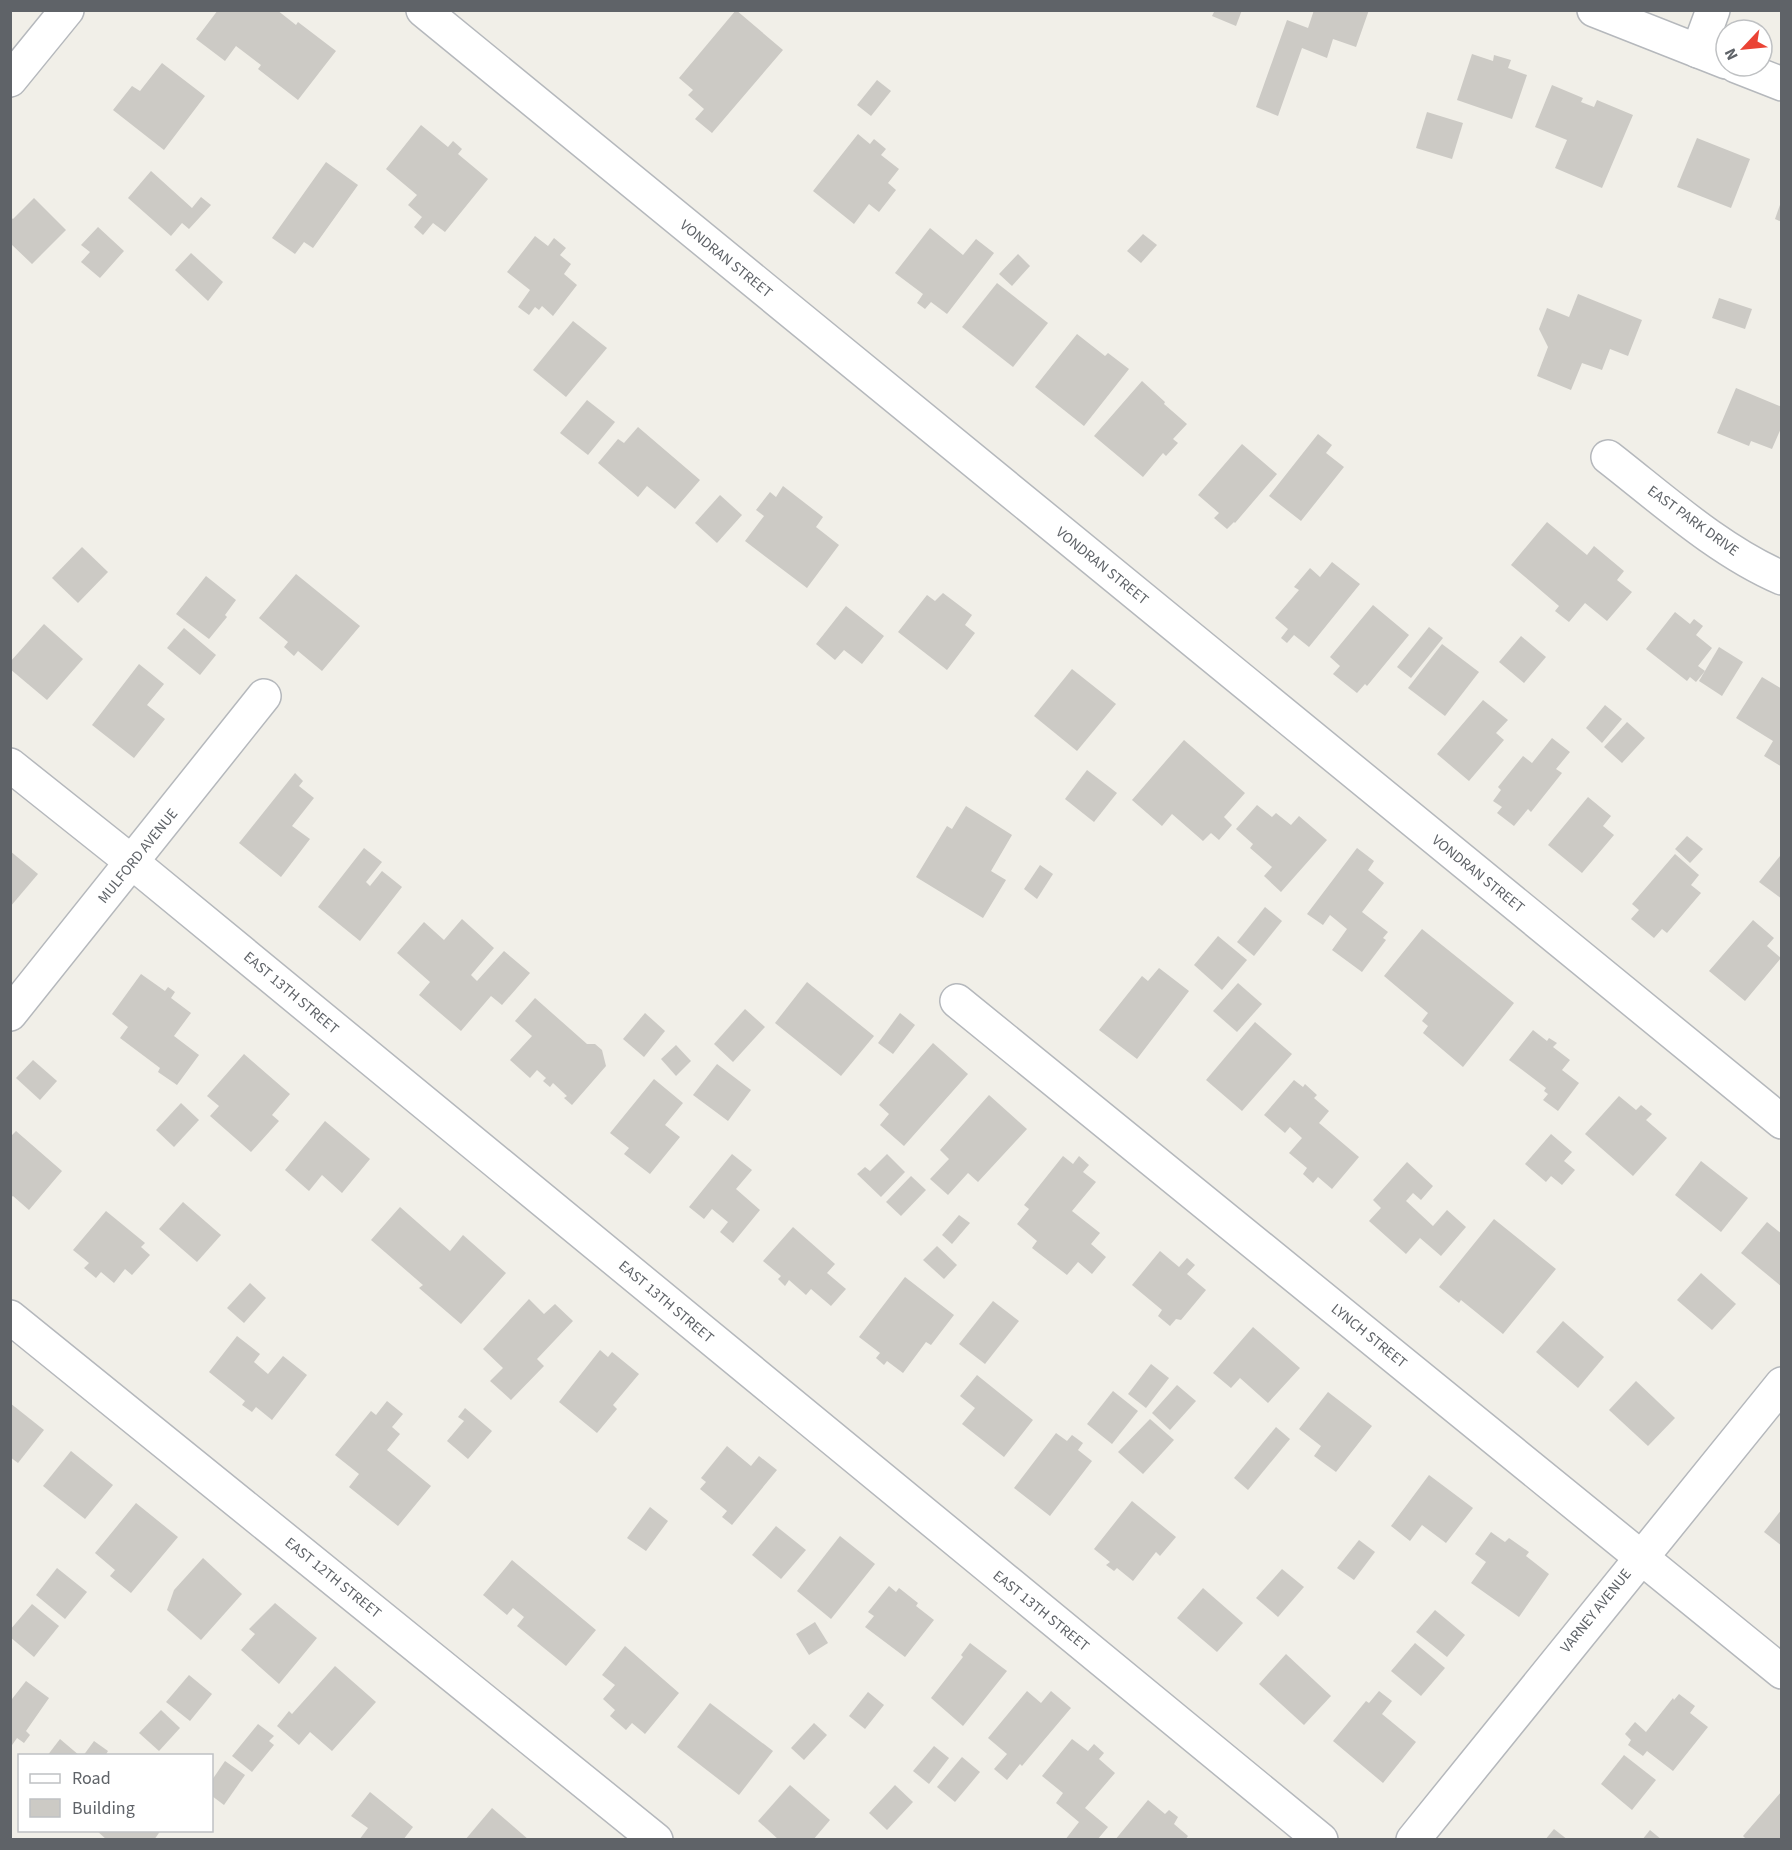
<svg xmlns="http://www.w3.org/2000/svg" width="1792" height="1850" viewBox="0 0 1792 1850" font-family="'Source Sans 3',sans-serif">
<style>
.building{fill:#cccac5}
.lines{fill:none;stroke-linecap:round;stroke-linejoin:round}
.street-casing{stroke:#b5b8bc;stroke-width:36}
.street{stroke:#fff;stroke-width:33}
.labels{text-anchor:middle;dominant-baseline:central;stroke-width:5;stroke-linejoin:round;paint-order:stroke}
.street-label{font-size:15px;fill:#5f6368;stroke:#fff}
</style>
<rect width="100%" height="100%" fill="#f1efe8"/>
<g class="building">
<path d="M218,10H277L296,25L298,22L336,51L298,100L258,69L261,65L236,46L225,61L196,39Z"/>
<path d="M736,10L783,50L712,133L695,119L704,109L688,95L693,90L679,78Z"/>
<path d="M1215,10H1242L1236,26L1212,16Z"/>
<path d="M1314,10H1369L1356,47L1333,39L1327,58L1302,48L1278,116L1256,107L1287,20L1308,28Z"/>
<path d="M1472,54L1493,61L1494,55L1511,60L1508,68L1527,75L1512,119L1457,100Z"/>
<path d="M162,63L205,96L164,150L113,110L132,86L140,91Z"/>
<path d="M877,80L891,91L871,116L857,105Z"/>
<path d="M1552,85L1583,98L1581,102L1594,107L1597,100L1633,115L1602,188L1555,168L1567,140L1535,127Z"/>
<path d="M1427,112L1463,123L1452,159L1416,148Z"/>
<path d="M421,125L448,147L453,141L462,149L458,154L488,179L445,232L433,223L423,235L414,227L422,217L408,205L417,195L386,169Z"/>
<path d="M858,134L870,144L874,139L886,149L881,155L899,169L888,183L896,190L879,212L869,204L854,224L813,191Z"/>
<path d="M1697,138L1750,159L1731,208L1677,187Z"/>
<path d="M326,162L358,185L313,248L304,242L295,254L272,238Z"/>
<path d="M151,171L192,208L201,197L211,205L189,229L182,223L171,236L128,198Z"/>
<path d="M34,198L66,230L32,264L10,243V217L13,219Z"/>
<path d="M1781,202H1782V222L1775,219Z"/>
<path d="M98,227L124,251L100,278L81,262L90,252L81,245Z"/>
<path d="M930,228L963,255L976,239L994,253L947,314L931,302L925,309L917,303L923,294L895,273Z"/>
<path d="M1143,234L1157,245L1141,263L1127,251Z"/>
<path d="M535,236L548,246L554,238L566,248L560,255L571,264L564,274L577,285L553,316L542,306L539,310L535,307L529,315L518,307L530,290L507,272Z"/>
<path d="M191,253L223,282L208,301L175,270Z"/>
<path d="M1018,254L1030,266L1012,286L999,274Z"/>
<path d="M997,283L1048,323L1013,367L962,327Z"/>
<path d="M1578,294L1642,320L1628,356L1610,349L1602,370L1582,363L1571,390L1537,376L1548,347L1539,329L1547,308L1569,317Z"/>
<path d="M1719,298L1752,309L1745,329L1712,318Z"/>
<path d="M573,321L607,348L566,397L533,370Z"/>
<path d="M1077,334L1105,356L1108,353L1129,369L1084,426L1035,387Z"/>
<path d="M1142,381L1165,402L1164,404L1187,424L1173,439L1178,443L1166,456L1163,453L1143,477L1094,436Z"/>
<path d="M1736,388L1782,407V426L1772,449L1751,441L1749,446L1717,433Z"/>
<path d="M587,400L615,422L588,455L560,433Z"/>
<path d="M638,427L700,480L675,509L647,486L638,497L598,463L618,439L624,443Z"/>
<path d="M1318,434L1332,445L1326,453L1344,467L1301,521L1269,496Z"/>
<path d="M1242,444L1277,474L1235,523L1234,522L1227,529L1214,518L1219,513L1198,495Z"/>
<path d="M783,486L823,517L816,527L839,545L807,588L745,541L764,516L756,510L770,492L776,497Z"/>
<path d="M720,495L742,515L717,543L695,523Z"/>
<path d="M1547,522L1587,555L1594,546L1624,571L1617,580L1632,592L1607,621L1585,603L1569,622L1555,611L1559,606L1511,565Z"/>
<path d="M82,547L108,572L78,603L52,578Z"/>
<path d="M1332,562L1360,584L1309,647L1294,635L1287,643L1281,638L1288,629L1275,618L1299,590L1294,587L1310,568L1320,577Z"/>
<path d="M296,574L360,626L322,671L298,651L294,656L284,647L288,642L259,618Z"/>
<path d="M206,576L236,600L225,615L227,617L209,639L176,614Z"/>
<path d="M943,593L972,615L965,625L975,633L947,670L898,632L927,595L935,601Z"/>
<path d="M1373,605L1409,635L1367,686L1365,684L1357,693L1333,674L1340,666L1330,657Z"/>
<path d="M846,606L884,636L862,664L844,650L835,660L816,644Z"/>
<path d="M1675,612L1690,624L1694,619L1703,626L1696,635L1712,648L1698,666L1705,671L1696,682L1690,677L1687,681L1646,649Z"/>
<path d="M44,624L83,659L47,700L10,669V662Z"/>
<path d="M1429,627L1443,638L1411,678L1397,667Z"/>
<path d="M184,628L216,655L200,675L167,648Z"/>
<path d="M1521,636L1546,657L1524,683L1499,662Z"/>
<path d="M1442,644L1479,672L1445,716L1408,688Z"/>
<path d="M1719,647L1743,662L1722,696L1699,681Z"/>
<path d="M139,664L164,684L147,705L165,719L134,758L92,725Z"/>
<path d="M1072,669L1116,704L1077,751L1034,716Z"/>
<path d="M1762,677L1782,689V767L1764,756L1773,741L1736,718Z"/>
<path d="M1483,700L1508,720L1496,733L1504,740L1469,781L1437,754Z"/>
<path d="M1605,705L1622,719L1602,743L1586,728Z"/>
<path d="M1627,722L1645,738L1622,763L1604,747Z"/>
<path d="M1552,738L1570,752L1556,769L1562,773L1531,812L1528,809L1514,826L1497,813L1502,807L1493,801L1501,790L1498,787L1523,756L1532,763Z"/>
<path d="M1184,740L1245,793L1224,817L1232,825L1219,840L1211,833L1203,841L1172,814L1162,826L1132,800Z"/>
<path d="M1087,770L1117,793L1094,822L1065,799Z"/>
<path d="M295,773L303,781L299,786L314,798L292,826L310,839L281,877L239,843Z"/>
<path d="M1588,797L1611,816L1603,826L1614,835L1582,873L1548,845Z"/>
<path d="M1257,805L1272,817L1276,813L1291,825L1299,816L1327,840L1281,892L1264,876L1272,867L1250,848L1253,844L1236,829Z"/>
<path d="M966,806L1012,835L991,871L1006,880L983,918L916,877L947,826L952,829Z"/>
<path d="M1687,836L1703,849L1690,863L1675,849Z"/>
<path d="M364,848L382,862L366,882L370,886L382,871L402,887L360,941L318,907Z"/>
<path d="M1357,848L1374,861L1368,870L1384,883L1362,912L1388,932L1383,938L1386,940L1362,972L1332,950L1347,929L1330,915L1323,925L1307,914Z"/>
<path d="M10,851L38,874L10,907Z"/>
<path d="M1675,854L1699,875L1691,885L1701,893L1667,933L1662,929L1654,938L1631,919L1639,910L1632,904Z"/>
<path d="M1780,856L1782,857V899L1759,882Z"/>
<path d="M1040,865L1053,874L1037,899L1024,889Z"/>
<path d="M1265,907L1282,921L1254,956L1237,942Z"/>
<path d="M462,919L494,948L471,975L477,981L504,951L530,973L502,1005L491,996L461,1031L419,995L430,982L397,953L424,922L444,940Z"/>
<path d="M1753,920L1774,938L1767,946L1781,958L1745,1001L1709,971Z"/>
<path d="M1422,929L1514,1003L1463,1067L1423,1033L1428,1026L1422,1021L1428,1013L1384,976Z"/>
<path d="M1218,936L1247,960L1222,990L1194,965Z"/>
<path d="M1159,968L1189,991L1137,1059L1099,1030L1142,976L1148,981Z"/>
<path d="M141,974L165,991L168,987L175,992L171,998L191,1013L174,1036L199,1055L177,1085L158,1072L160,1068L120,1038L128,1027L112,1014Z"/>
<path d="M807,982L874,1036L841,1076L775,1023Z"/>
<path d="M1238,983L1262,1004L1237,1032L1213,1011Z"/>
<path d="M535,998L587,1044H595L602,1050L606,1066L572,1105L564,1098L567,1096L553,1083L550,1087L543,1081L546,1078L537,1070L530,1078L510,1060L532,1036L515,1021Z"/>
<path d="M745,1009L765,1027L733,1062L714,1044Z"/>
<path d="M645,1013L665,1031L644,1057L623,1039Z"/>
<path d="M900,1013L915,1025L893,1054L878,1043Z"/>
<path d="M1255,1022L1292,1054L1242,1111L1206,1080Z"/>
<path d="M1533,1030L1547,1041L1549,1038L1557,1043L1553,1047L1570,1060L1562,1070L1579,1083L1558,1111L1543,1100L1548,1094L1544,1091L1546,1088L1509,1060Z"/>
<path d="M933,1043L968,1074L904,1146L880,1125L889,1114L879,1105Z"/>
<path d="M676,1045L691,1061L676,1076L661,1059Z"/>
<path d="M244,1054L290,1094L272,1115L279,1121L251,1152L210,1116L219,1106L207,1096Z"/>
<path d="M33,1060L57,1081L40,1100L16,1078Z"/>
<path d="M717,1064L751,1090L728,1121L693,1095Z"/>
<path d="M654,1079L683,1103L665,1125L680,1137L650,1174L624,1154L629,1148L610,1133Z"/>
<path d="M1294,1080L1303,1087L1305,1084L1317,1095L1314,1098L1329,1111L1319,1123L1359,1157L1332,1189L1318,1177L1313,1183L1303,1174L1307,1168L1289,1153L1302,1138L1290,1127L1285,1133L1264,1115Z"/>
<path d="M989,1095L1027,1129L978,1182L968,1173L948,1195L930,1179L949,1159L940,1150Z"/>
<path d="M1619,1096L1636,1110L1641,1105L1652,1114L1646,1120L1667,1138L1633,1176L1585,1134Z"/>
<path d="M181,1103L199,1120L174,1147L156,1130Z"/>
<path d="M325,1121L370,1159L342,1193L322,1175L309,1191L285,1170Z"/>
<path d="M16,1131L62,1171L29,1210L13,1196L10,1198V1137Z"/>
<path d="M1551,1134L1572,1152L1564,1161L1575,1170L1562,1185L1551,1176L1546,1182L1525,1164Z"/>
<path d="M732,1154L752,1170L736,1189L760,1210L733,1243L720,1232L728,1222L712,1209L704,1219L689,1207Z"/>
<path d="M887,1154L905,1172L881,1197L857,1174L865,1167L870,1171Z"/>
<path d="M1063,1156L1073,1164L1079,1156L1089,1165L1083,1172L1096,1182L1072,1211L1100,1233L1091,1244L1106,1257L1092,1274L1078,1262L1067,1275L1032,1248L1037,1241L1017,1224L1029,1209L1024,1205Z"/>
<path d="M1701,1161L1748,1198L1721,1232L1675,1195Z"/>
<path d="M1407,1162L1433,1186L1421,1200L1413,1193L1406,1201L1433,1226L1447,1210L1466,1227L1441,1256L1420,1238L1406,1254L1369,1221L1381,1208L1373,1200Z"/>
<path d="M911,1176L926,1190L901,1216L886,1202Z"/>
<path d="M183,1202L221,1235L197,1262L159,1229Z"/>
<path d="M400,1207L450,1251L463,1235L506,1273L461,1324L419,1288L423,1285L371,1240Z"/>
<path d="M106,1211L145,1243L141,1247L150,1255L132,1275L125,1269L114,1283L101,1272L96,1278L84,1268L89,1263L73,1250Z"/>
<path d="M959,1215L970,1223L952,1244L942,1235Z"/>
<path d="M1494,1219L1556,1269L1503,1334L1461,1300L1459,1303L1439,1287Z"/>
<path d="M1767,1222L1782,1234V1287L1741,1253Z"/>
<path d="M793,1227L835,1264L827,1273L846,1289L831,1306L811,1289L806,1295L789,1280L785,1286L778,1279L781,1276L763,1261Z"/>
<path d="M937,1246L957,1265L944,1279L923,1260Z"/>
<path d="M1160,1251L1179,1267L1187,1258L1195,1265L1187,1274L1206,1290L1181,1320L1176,1319L1170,1326L1158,1316L1162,1310L1132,1285Z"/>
<path d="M1701,1273L1736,1304L1712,1330L1677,1300Z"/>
<path d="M905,1277L954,1315L931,1345L926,1342L903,1373L887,1361L884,1365L876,1358L880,1353L859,1337Z"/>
<path d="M250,1283L266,1298L244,1323L227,1308Z"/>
<path d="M529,1299L544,1314L555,1304L573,1321L537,1359L544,1366L511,1400L490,1381L503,1368L483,1349Z"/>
<path d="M993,1301L1019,1321L985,1364L959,1344Z"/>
<path d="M1563,1321L1604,1357L1578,1388L1536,1352Z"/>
<path d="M1253,1327L1300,1368L1268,1403L1240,1378L1231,1388L1213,1373Z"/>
<path d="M237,1336L260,1354L254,1362L268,1374L283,1356L307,1375L272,1420L256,1407L252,1412L242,1405L245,1401L209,1372Z"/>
<path d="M600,1350L608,1357L612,1352L639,1374L613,1405L617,1409L597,1433L559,1402Z"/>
<path d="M1151,1364L1169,1378L1146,1408L1128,1394Z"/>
<path d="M977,1375L1033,1420L1004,1457L962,1424L975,1408L960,1396Z"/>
<path d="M1636,1381L1675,1418L1648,1446L1609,1410Z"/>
<path d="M1177,1385L1196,1401L1170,1430L1152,1413Z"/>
<path d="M1113,1391L1138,1411L1112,1444L1087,1424Z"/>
<path d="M1328,1392L1372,1426L1336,1472L1314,1456L1321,1446L1299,1429Z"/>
<path d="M387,1401L403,1414L392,1427L400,1434L387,1450L431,1486L398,1526L349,1487L359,1474L335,1455L371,1411L376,1415Z"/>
<path d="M10,1403L44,1430L18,1463L10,1457Z"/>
<path d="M465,1408L492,1431L468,1459L447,1441L464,1421L458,1417Z"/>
<path d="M1150,1419L1174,1440L1143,1474L1118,1452Z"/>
<path d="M1276,1427L1290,1439L1248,1490L1234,1478Z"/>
<path d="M1056,1433L1067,1441L1072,1435L1083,1443L1078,1450L1092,1461L1050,1516L1014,1488Z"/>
<path d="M727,1446L751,1466L759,1456L777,1470L732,1525L722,1517L727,1511L700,1489L706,1482L701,1478Z"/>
<path d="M71,1451L113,1485L85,1519L43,1486Z"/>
<path d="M1429,1475L1473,1508L1446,1543L1422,1525L1410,1541L1391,1526Z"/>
<path d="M1132,1501L1176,1537L1160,1556L1156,1552L1133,1581L1117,1568L1114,1571L1106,1565L1110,1562L1094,1549Z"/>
<path d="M136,1503L178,1537L131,1593L110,1576L115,1570L95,1553Z"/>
<path d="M650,1507L668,1521L646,1551L627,1538Z"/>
<path d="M1782,1509V1546L1764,1532Z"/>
<path d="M776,1526L806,1550L781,1579L752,1555Z"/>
<path d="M1491,1532L1505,1542L1509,1538L1529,1552L1526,1556L1549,1574L1519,1617L1471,1583L1486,1562L1475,1554Z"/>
<path d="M840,1536L875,1564L831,1619L797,1591Z"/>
<path d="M1359,1540L1375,1552L1354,1580L1337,1568Z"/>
<path d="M203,1558L242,1594L201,1640L167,1610L174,1590Z"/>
<path d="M512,1560L596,1630L566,1666L517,1626L524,1617L513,1608L507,1615L483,1595Z"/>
<path d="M57,1568L87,1592L65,1619L36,1595Z"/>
<path d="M1282,1569L1304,1587L1278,1617L1256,1598Z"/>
<path d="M889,1586L896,1592L899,1588L918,1603L916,1606L934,1620L905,1657L865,1627L874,1616L868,1612Z"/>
<path d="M1203,1588L1243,1623L1217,1652L1177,1618Z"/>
<path d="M275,1603L317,1638L279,1684L241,1650L255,1634L249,1629Z"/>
<path d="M32,1604L59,1626L34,1657L10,1637V1630Z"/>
<path d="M1435,1610L1465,1635L1447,1657L1416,1632Z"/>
<path d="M815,1622L828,1643L809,1655L796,1634Z"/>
<path d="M970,1643L1007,1671L963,1726L931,1698L963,1657L961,1655Z"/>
<path d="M1415,1643L1445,1668L1421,1696L1391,1671Z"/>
<path d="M625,1646L679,1693L645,1734L632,1723L626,1730L610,1716L615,1710L603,1699L615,1685L602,1675Z"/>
<path d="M1286,1654L1331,1696L1304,1725L1259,1684Z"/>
<path d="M335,1666L376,1702L332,1751L310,1732L299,1745L277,1726L289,1711L292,1714Z"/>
<path d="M189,1675L212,1694L190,1721L166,1702Z"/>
<path d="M26,1681L49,1698L26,1731L30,1735L24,1743L17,1738L10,1748V1698L12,1699Z"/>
<path d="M1027,1691L1041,1703L1051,1691L1071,1708L1022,1766L1020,1764L1007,1780L994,1769L1007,1754L988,1738Z"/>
<path d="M1379,1691L1392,1701L1382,1714L1416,1742L1383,1783L1333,1741L1366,1701L1369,1703Z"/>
<path d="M868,1692L884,1705L865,1729L849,1716Z"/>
<path d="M1679,1694L1695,1706L1690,1713L1708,1727L1673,1771L1647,1751L1643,1756L1628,1745L1631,1740L1625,1734L1635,1722L1646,1732L1673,1698L1674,1700Z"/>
<path d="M710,1703L773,1751L739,1795L677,1747Z"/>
<path d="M161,1710L180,1728L159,1751L139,1733Z"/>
<path d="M814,1723L827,1735L804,1760L791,1748Z"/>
<path d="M258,1724L274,1736L269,1741L274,1745L252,1772L232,1756Z"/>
<path d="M60,1739L80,1756H47Z"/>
<path d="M1072,1739L1088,1751L1094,1744L1104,1753L1099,1759L1115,1773L1085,1808L1108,1827L1097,1840H1065L1079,1822L1056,1803L1063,1793L1042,1776Z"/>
<path d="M94,1741L108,1751L105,1756H83Z"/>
<path d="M934,1746L949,1758L929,1784L913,1771Z"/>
<path d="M1624,1755L1656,1780L1632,1810L1601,1784Z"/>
<path d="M962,1757L980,1772L955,1802L937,1787Z"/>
<path d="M225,1761L245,1775L224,1805L212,1796V1780Z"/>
<path d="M790,1785L830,1820L813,1840H779L758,1821Z"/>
<path d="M895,1785L913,1802L887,1830L869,1813Z"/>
<path d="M1782,1791V1840H1747L1743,1836Z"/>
<path d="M370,1792L413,1827L403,1840H359L368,1828L351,1816Z"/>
<path d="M1148,1800L1165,1814L1169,1810L1178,1817L1174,1824L1188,1836L1185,1840H1115Z"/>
<path d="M492,1808L529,1840H465Z"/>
<path d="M1554,1829L1568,1840H1545Z"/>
<path d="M96,1830H161L154,1840H107Z"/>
<path d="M1650,1830L1662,1840H1642Z"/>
</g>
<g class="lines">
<g class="street-casing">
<g id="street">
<path d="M423,10L1782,1122"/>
<path d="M1594,10L1726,62"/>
<path d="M1698,51L1713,10"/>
<path d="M1736,66L1782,84"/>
<path d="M10,80L67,10"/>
<path d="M1608,457C1662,499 1719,551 1782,578"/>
<path d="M10,765L133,863L1321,1840"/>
<path d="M957,1001L1782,1672"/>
<path d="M10,1014L264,696"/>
<path d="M10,1317L656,1840"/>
<path d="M1413,1840L1782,1384"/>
</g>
</g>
<use href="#street" class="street"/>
</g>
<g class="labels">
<g class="street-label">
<text transform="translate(726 259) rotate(39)">VONDRAN STREET</text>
<text transform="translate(1693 521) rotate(36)">EAST PARK DRIVE</text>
<text transform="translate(1102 566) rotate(39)">VONDRAN STREET</text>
<text transform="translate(138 856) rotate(-51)">MULFORD AVENUE</text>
<text transform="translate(1478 874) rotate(39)">VONDRAN STREET</text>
<text transform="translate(291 993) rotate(40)">EAST 13TH STREET</text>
<text transform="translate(666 1302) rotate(40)">EAST 13TH STREET</text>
<text transform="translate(1369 1336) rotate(39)">LYNCH STREET</text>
<text transform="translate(333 1578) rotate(39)">EAST 12TH STREET</text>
<text transform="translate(1041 1611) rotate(39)">EAST 13TH STREET</text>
<text transform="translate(1596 1611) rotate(-51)">VARNEY AVENUE</text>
</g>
</g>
<rect width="1792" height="1850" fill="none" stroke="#5f6368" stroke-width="24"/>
<rect x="18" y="1754" width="195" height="78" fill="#ffffff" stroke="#bfc1c3" stroke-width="1.5"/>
<rect x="30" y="1774" width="30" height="9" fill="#ffffff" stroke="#bfc1c3" stroke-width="1.5"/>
<text x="72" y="1784" font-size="18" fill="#5f6368">Road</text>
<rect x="30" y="1799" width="30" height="18" fill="#cccac5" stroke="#bfc1c3" stroke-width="1.5"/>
<text x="72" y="1814" font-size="18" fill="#5f6368">Building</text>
<g transform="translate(1744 48) rotate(244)"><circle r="28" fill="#ffffff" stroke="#bfc1c3" stroke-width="1.5"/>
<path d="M0-4.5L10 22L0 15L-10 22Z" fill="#ea4335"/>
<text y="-9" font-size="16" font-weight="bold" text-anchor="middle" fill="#5f6368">N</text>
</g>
</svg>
